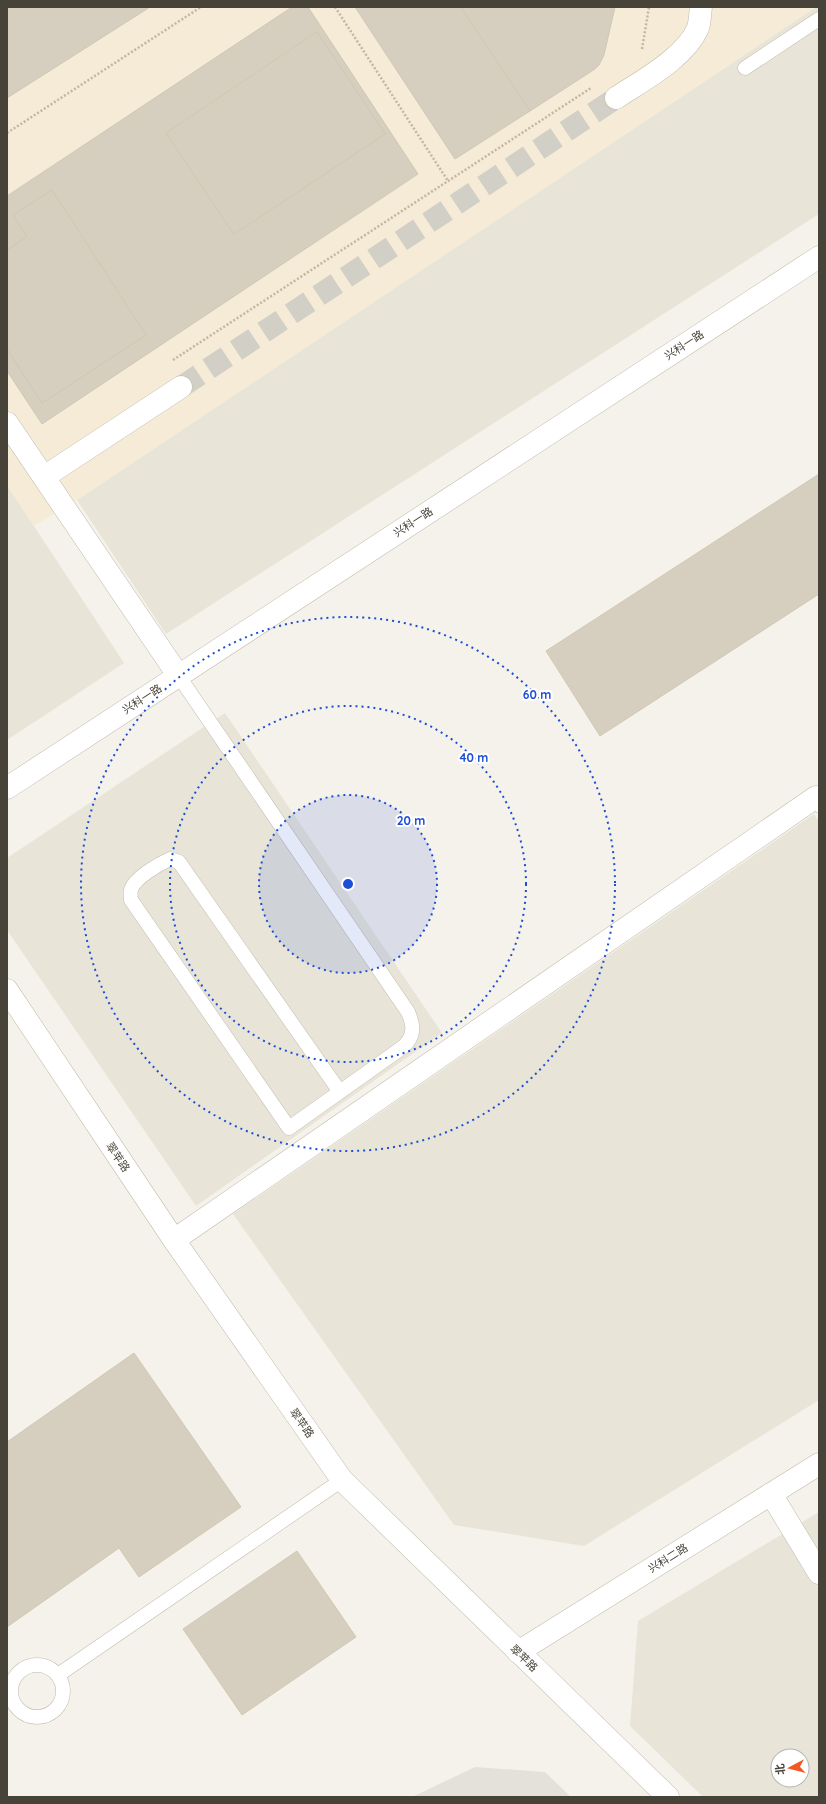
<svg xmlns="http://www.w3.org/2000/svg" width="826" height="1804" viewBox="0 0 826 1804" font-family="Quicksand,'Noto Sans SC',sans-serif">
<style>
.residential{fill:#e8e5d8;fill-rule:evenodd}
.commercial{fill:#f5ebd6}
.industrial{fill:#e4e1db}
.building{fill:#d6cfc0;stroke:#d0c8b3;fill-rule:evenodd}
.lines{fill:none;stroke-linecap:round;stroke-linejoin:round}
.minor-tunnel{stroke:#d2cfc6;stroke-width:22;stroke-dasharray:22 11;stroke-linecap:butt}
.service-casing{stroke:#c0bbad;stroke-width:15}
.minor-casing{stroke:#c0bbad;stroke-width:23}
.tertiary-casing{stroke:#c0bbad;stroke-width:23}
.path{stroke:#c1b89e;stroke-width:2.5;stroke-dasharray:2 2;stroke-linecap:butt}
.service{stroke:#fff;stroke-width:14}
.minor{stroke:#fff;stroke-width:22}
.tertiary{stroke:#fff;stroke-width:22}
.ring{fill:none;stroke:#1d4ed8;stroke-width:2;stroke-dasharray:2 4}
.labels{text-anchor:middle;dominant-baseline:central;stroke-width:4;stroke-linejoin:round;paint-order:stroke}
.street-label{font-size:11px;fill:#484338;stroke:#fff}
.centre{fill:#1d4ed8;stroke:#fff;stroke-width:2}
.ring-label{font-size:12px;text-anchor:middle;font-weight:bold;fill:#1d4ed8;stroke:#fff;stroke-width:4;stroke-linejoin:round;paint-order:stroke}
</style>
<rect width="100%" height="100%" fill="#f4f2ea"/>
<g class="residential">
<path d="M816,7L819,8V214L166,634L77,500Z"/>
<path d="M7,485L124,663L7,740Z"/>
<path d="M225,713L442,1033L196,1206L7,930V858Z"/>
<path d="M814,814L819,822V1400L584,1546L454,1525L233,1214Z"/>
<path d="M819,1512V1797H703L630,1726L638,1621ZM778,1756H802V1780H778Z"/>
</g>
<path class="commercial" d="M7,7H816L77,500L34,526L7,485Z"/>
<path class="industrial" d="M475,1767L545,1772L571,1797H412Z"/>
<g class="building">
<path d="M7,7H150L7,98Z"/>
<path d="M292,7H308L418,174L42,424L7,371V349L42,403L146,335L52,190L13,215L27,236L7,250V196ZM317,32L385,134L234,234L166,133Z"/>
<path d="M355,7H461L530,111L455,159Z"/>
<path d="M461,7H615L604,55L599,65L595,69L530,111Z"/>
<path d="M317,32L385,134L234,234L166,133Z"/>
<path d="M52,190L146,335L42,403L7,349V250L27,236L13,215Z"/>
<path d="M819,474V594L600,736L546,651Z"/>
<path d="M134,1353L241,1507L139,1577L119,1548L7,1627V1442Z"/>
<path d="M297,1551L356,1637L242,1715L183,1629Z"/>
</g>
<g class="lines">
<path class="minor-tunnel" d="M181,387L616,98"/>
<g class="service-casing">
<g id="service">
<path d="M745,68L819,19"/>
<path d="M178,675L408,1012C414,1026 415,1036 403,1047L289,1128L131,900C131,897 130,893 131,890C134,878 159,864 170,859L179,862L340,1092"/>
<circle cx="37" cy="1691" r="26"/>
<path d="M58,1675L342,1480"/>
</g>
</g>
<g class="minor-casing">
<g id="minor">
<path d="M616,98C643,80 685,58 698,28C700,22 700,14 701,7"/>
<path d="M7,423L178,675"/>
<path d="M44,477L181,387"/>
<path d="M174,1240L816,797L819,801"/>
<path d="M771,1494L819,1573"/>
</g>
</g>
<g class="tertiary-casing">
<g id="tertiary">
<path d="M7,788L819,257"/>
<path d="M7,990L174,1240L342,1480L668,1797"/>
<path d="M518,1652L819,1464"/>
</g>
</g>
<g class="path">
<path d="M335,7L448,181"/>
<path d="M642,49L649,7"/>
<path d="M7,133L201,7"/>
<path d="M173,360L591,88"/>
</g>
<use href="#service" class="service"/>
<use href="#minor" class="minor"/>
<use href="#tertiary" class="tertiary"/>
</g>
<circle cx="348" cy="884" r="89" fill="#1d4ed8" fill-opacity=".12"/>
<g class="ring">
<circle cx="348" cy="884" r="89"/>
<circle cx="348" cy="884" r="178"/>
<circle cx="348" cy="884" r="267"/>
</g>
<g class="labels">
<g class="street-label">
<text transform="translate(684 345) rotate(-33)">兴科一路</text>
<text transform="translate(413 522) rotate(-33)">兴科一路</text>
<text transform="translate(142 699) rotate(-33)">兴科一路</text>
<text transform="translate(118 1157) rotate(56)">翠苹路</text>
<text transform="translate(302 1423) rotate(55)">翠苹路</text>
<text transform="translate(668 1558) rotate(-32)">兴科二路</text>
<text transform="translate(524 1658) rotate(44)">翠苹路</text>
</g>
</g>
<circle cx="348" cy="884" r="6" class="centre"/>
<g class="ring-label">
<text x="537" y="699">60 m</text>
<text x="474" y="762">40 m</text>
<text x="411" y="825">20 m</text>
</g>
<rect width="826" height="1804" fill="none" stroke="#484338" stroke-width="16"/>
<g transform="translate(790 1768) rotate(263)"><circle r="19" fill="#ffffff" stroke="#b6b4af"/>
<path d="M0-3L7 15L0 10L-7 15Z" fill="#f15824"/>
<text y="-6" font-size="11" font-weight="bold" text-anchor="middle" fill="#484338">北</text>
</g>
</svg>
